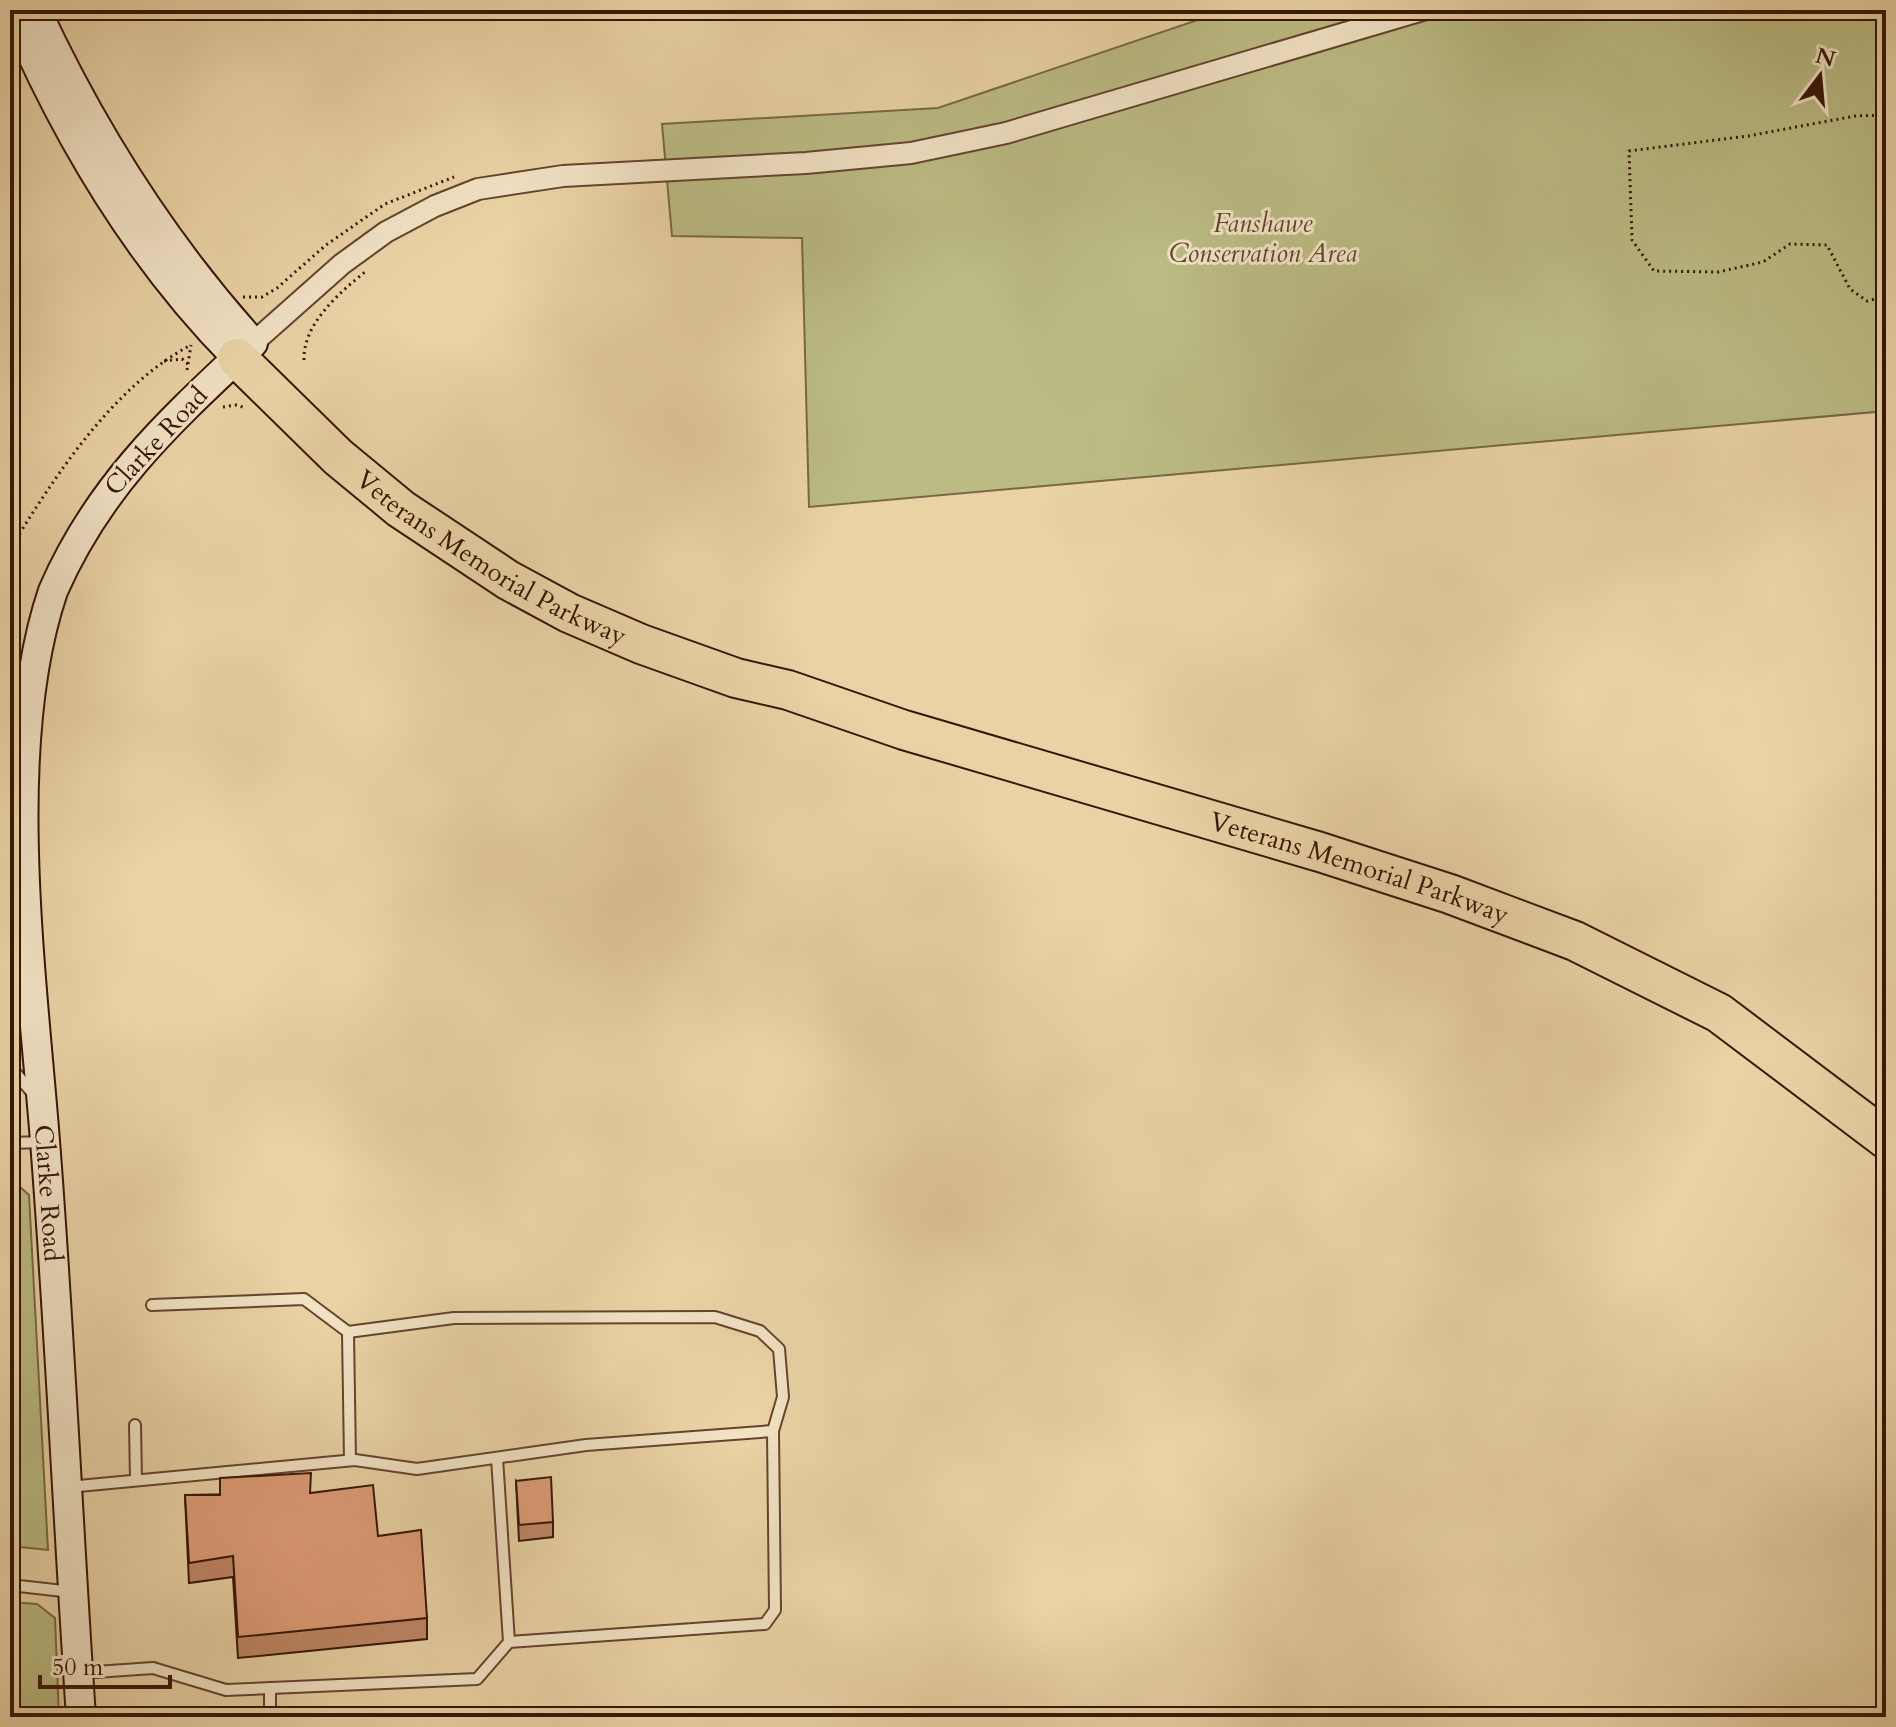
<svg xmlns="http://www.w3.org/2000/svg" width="1896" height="1727" viewBox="0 0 1896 1727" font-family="Cardo,serif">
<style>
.green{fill:#bbbb83;stroke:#796845;stroke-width:2}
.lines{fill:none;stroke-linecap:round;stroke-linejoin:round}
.lane-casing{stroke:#64442e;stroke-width:14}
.street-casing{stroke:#64442e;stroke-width:24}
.secondary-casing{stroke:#371507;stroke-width:32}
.highway-casing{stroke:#371507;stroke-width:42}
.path{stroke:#371507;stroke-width:3;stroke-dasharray:2 4;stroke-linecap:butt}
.lane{stroke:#f1e2c4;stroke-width:10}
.street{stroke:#f1e2c4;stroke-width:20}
.secondary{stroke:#f1e2c4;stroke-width:28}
.highway{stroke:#e9d3a5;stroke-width:38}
.wall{fill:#bf8767;stroke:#371507;stroke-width:2}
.building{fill:#de9d78;stroke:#371507;stroke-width:2}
.labels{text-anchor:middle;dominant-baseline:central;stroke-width:6;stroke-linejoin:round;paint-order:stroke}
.park-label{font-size:26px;font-style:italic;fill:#5f472c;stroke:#f1e2c4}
.street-label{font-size:26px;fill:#371507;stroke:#f1e2c4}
</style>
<rect width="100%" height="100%" fill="#e9d3a5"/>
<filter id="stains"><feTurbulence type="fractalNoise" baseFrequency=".0025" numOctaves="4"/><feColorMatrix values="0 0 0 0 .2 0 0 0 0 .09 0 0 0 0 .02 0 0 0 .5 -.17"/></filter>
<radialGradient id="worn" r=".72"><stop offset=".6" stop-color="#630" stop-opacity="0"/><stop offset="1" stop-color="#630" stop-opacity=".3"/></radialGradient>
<g class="green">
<path d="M1227,10H1886V411L809,507L802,238L672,236L662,124L938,108Z"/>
<path d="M10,1178L29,1195L48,1550L10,1546Z"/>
<path d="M10,1602L37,1604L55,1618L59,1717H10Z"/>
</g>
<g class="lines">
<g class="lane-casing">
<g id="lane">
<path d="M10,968L19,942"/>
<path d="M10,1066L34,1095"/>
<path d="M10,1143L44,1142"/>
<path d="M152,1305L304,1299L348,1332"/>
<path d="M135,1425L136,1480"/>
<path d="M497,1458L509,1642"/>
<path d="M350,1460L348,1332L454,1318L715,1317L760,1331L779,1349L783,1397L773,1431"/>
<path d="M68,1487L355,1460L417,1469L586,1445L773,1431L775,1610L765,1624L509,1642L477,1679L226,1690L153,1668L81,1673"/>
<path d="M10,1585L72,1592"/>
<path d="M270,1688V1717"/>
</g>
</g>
<g class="street-casing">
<path id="street" d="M253,343L342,264L386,232L435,206L478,189L563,176L806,163L911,153L1006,133L1423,10"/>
</g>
<g class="secondary-casing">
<g id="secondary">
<path d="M12,10C67,139 138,258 237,358"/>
<path id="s1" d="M36,10C93,133 162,242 253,343C170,421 99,485 53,591C0,747 32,975 45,1141C60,1333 68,1525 81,1717"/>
</g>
</g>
<g class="highway-casing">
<g id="highway">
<path id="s2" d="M237,358L338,457L401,509L508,580L569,613L641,644L736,678L788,690L904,730L1320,852L1450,894L1575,941L1719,1013L1886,1139"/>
</g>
</g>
<g class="path">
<path d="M1886,115L1855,116L1748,136L1629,151L1632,240L1654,271L1718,272L1763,262L1790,244L1827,245L1850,289L1867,301L1886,296"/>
<path d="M243,297H262L277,288L326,245L385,204L454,177"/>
<path d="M304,360C303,324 339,293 365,272"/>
<path d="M164,361L182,359L188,364"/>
<path d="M187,370L191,345"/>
<path d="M223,407L236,405L246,408"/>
<path d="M10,549C55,476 113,386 191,345"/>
</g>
<use href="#lane" class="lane"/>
<use href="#street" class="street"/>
<use href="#secondary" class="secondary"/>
<use href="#highway" class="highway"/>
</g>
<g class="wall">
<path d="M516,1481L553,1522V1537L519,1541Z"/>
<path d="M311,1493L378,1536L427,1618V1639L238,1658L233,1577L189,1583L185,1495Z"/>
</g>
<g class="building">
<path d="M311,1473L310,1493L373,1485L378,1536L421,1530L427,1618L238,1637L233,1556L189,1563L185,1495H220V1478Z"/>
<path d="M551,1477L553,1522L519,1525L516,1481Z"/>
</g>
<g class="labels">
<g class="park-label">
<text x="1263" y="223">Fanshawe<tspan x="1263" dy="30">Conservation Area</tspan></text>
</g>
<g class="street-label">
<text transform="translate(156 441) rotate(-47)">Clarke Road</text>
<text stroke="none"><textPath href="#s2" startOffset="326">Veterans Memorial Parkway</textPath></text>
<text stroke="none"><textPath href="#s2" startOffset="1252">Veterans Memorial Parkway</textPath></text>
<text stroke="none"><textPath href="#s1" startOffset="1326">Clarke Road</textPath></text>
</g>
</g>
<rect width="1896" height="1727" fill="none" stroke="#e9d3a5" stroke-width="40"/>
<rect x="12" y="12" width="1872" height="1703" fill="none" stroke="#371507" stroke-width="4"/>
<rect x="20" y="20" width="1856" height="1687" fill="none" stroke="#371507" stroke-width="2"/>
<g transform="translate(1820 76) rotate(16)" stroke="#f1e2c4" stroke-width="6" paint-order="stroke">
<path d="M0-6L14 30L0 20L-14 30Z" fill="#371507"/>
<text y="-12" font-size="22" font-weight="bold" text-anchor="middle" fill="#371507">N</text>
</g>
<path d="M40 1675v12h130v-12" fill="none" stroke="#371507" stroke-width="4"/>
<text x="52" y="1675" font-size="24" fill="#371507" stroke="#f1e2c4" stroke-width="6" paint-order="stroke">50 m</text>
<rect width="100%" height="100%" filter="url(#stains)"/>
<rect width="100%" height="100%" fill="url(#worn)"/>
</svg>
